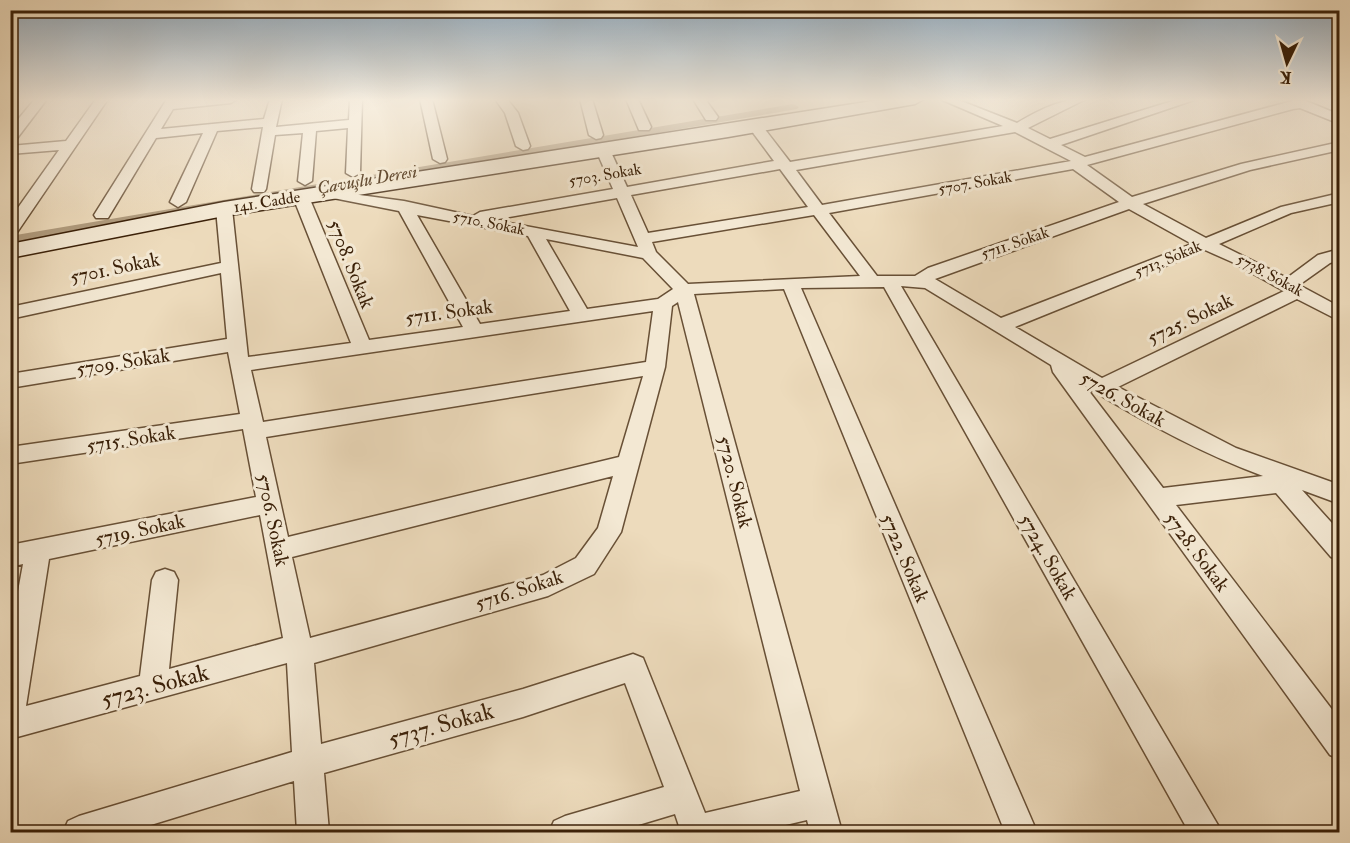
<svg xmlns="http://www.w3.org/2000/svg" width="1350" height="843" viewBox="0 0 1350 843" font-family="'IM FELL Double Pica',serif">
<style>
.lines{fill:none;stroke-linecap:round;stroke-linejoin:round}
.canal{fill:#b09c7f;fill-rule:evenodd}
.street-casing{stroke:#685036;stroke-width:3}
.secondary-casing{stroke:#3b2109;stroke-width:3}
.street{fill:#f3e8d3;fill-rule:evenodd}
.secondary{fill:#f3e8d3;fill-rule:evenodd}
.labels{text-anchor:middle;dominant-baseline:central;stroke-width:6;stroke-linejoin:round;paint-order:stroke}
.far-street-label{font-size:16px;fill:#3b2109;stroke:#f3e8d3}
.far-water-label{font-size:18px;font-style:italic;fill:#644c32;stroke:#f3e8d3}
.street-label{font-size:20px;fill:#3b2109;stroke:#f3e8d3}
.near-street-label{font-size:24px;fill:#3b2109;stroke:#f3e8d3}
</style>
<rect width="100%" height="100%" fill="#eddbbc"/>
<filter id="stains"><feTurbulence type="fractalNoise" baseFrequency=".00333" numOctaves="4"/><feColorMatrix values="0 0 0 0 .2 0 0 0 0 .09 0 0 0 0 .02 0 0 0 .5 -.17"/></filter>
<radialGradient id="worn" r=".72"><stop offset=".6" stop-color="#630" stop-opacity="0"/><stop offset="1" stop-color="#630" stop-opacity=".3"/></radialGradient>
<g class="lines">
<path class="canal" d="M793,104L799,107L797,109L10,244V236Z"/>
<g class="street-casing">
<g id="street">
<path d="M35,99H47L15,141L10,142V129Z"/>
<path d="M96,99H108L16,234L10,236V219L59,150L10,154V146L66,141Z"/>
<path d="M167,99H179L178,101L237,99L231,103L173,109L161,129L264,119L270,99H282L276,127L349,120L350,99H362L360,173L353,177L346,173L348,128L316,131L312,181L305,185L298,181L303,133L275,135L266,189L264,192H254L252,189L263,127L217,131L186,202L178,207L170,202L203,133L156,138L108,218H96L94,215Z"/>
<path d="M420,99H432L447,159L445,162L440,163L433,159Z"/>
<path d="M495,99H507L518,113L530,146L528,149L523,150L516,146L505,113Z"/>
<path d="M580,99H592L603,135L601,138L596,139L589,135Z"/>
<path d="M626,99H638L651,127L649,130H639Z"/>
<path d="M693,99H705L718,117L716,120H706Z"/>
<path d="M940,99H956L1017,123C1039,110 1060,99 1086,99L1028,128L1050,139L1179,99H1197L1061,145L1085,157L1292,101H1306L1340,115V124L1300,108L1293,109L1087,165L1132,197L1241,164L1340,142V150L1250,170L1143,204L1206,238L1281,207L1340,193V202L1291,213L1219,244L1287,278L1318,255L1340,249V260L1330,263L1299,285L1340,307V321L1297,299L1118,387L1236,448L1340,485V504L1302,490L1340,532V560L1331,557L1276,493L1176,505L1340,720V759L1330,755L1053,372L1051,365L925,288L901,286L1222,832H1189L884,287L801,288L1037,832H1005L784,289L694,294L842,832H810L807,820L756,832H681L675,814L615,832H549L554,821L565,816L664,787L625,683L523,717L324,773L329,832H297L294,781L128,832H63L68,821L79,816L292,752L287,663L10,739V635L23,564L10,567V545L256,497L243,429L10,464V447L240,414L228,352L10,388V374L227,339L221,273L10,319V307L221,263L216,209L224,204L232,209L248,357L351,343L293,197L301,192L309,197L369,340L463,327L399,211L323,196L320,193L323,190L404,201L473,216L480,212L613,189L596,150L603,146L610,150L627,187L774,161L748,126L755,122L760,123L790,162L1003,126ZM1015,132L1071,161L822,205L796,170ZM780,169L808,207L648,233L631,195ZM1073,169L1119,202L928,268L915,276H877L829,213ZM617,198L638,247L493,220ZM1129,209L1192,244L1001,318L935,279ZM417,215L528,236L570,311L480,324ZM814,215L860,276L688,284L656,252L652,242ZM546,239L643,258L673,289L658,299L587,309ZM1205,250L1232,262L1284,291L1102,378L1015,327ZM678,302L800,791L705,813L643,658L633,654L523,689L321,744L314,663L548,596L594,574L621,532L665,367L672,306ZM653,311L646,362L263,422L251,370ZM643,376L619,457L288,537L266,437ZM1085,386C1142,421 1201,453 1263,476L1163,488ZM613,476L598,528L576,558L543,575L310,638L292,557ZM260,515L283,638L169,669L178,580L174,572L165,569L156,572L152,580L140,676L26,706L49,559Z"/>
</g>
</g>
<g class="secondary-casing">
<path id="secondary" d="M885,99H924L915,104L728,137L224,216L10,258V244L224,202Z"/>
</g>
<use href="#street" class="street"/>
<use href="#secondary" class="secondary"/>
</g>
<linearGradient id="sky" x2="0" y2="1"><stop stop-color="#91aabe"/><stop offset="0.46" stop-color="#f7efe1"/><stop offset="1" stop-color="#f7efe1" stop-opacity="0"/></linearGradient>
<rect width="1350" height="217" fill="url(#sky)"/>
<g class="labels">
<g class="far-street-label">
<text transform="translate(605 175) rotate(-10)">5703. Sokak</text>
<text transform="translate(975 183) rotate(-10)">5707. Sokak</text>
<text transform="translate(267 202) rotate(-9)">141. Cadde</text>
<text transform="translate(489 223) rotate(11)">5710. Sokak</text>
<text transform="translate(1015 243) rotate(-19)">5711. Sokak</text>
<text transform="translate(1168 259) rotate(-23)">5713. Sokak</text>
<text transform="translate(1270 275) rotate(28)">5738. Sokak</text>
</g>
<g class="far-water-label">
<text transform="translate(367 180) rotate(-10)">Çavuşlu Deresi</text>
</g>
<g class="street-label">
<text transform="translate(351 264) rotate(68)">5708. Sokak</text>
<text transform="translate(115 268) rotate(-12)">5701. Sokak</text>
<text transform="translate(449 312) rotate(-8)">5711. Sokak</text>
<text transform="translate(1190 319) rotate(-26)">5725. Sokak</text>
<text transform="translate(123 362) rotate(-9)">5709. Sokak</text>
<text transform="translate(1123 399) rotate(29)">5726. Sokak</text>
<text transform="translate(131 439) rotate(-9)">5715. Sokak</text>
<text transform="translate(735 482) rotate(76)">5720. Sokak</text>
<text transform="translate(273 520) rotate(78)">5706. Sokak</text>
<text transform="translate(140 530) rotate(-12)">5719. Sokak</text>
<text transform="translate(1197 552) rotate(53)">5728. Sokak</text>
<text transform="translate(1048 557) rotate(60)">5724. Sokak</text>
<text transform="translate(905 558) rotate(67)">5722. Sokak</text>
<text transform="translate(519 590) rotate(-18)">5716. Sokak</text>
</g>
<g class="near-street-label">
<text transform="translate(155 686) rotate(-15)">5723. Sokak</text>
<text transform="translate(441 725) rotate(-16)">5737. Sokak</text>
</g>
</g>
<rect width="1350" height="843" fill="none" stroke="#eddbbc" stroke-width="36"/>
<rect x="12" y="12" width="1326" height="819" fill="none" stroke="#3b2109" stroke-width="3"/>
<rect x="18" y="18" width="1314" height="807" fill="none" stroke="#3b2109" stroke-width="1.5"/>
<g transform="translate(1287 63) rotate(185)" stroke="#f3e8d3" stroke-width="4.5" paint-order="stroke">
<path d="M0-4.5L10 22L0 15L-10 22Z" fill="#3b2109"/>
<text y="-9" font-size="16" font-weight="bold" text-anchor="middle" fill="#3b2109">K</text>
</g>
<rect width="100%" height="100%" filter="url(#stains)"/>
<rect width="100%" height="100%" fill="url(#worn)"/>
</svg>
